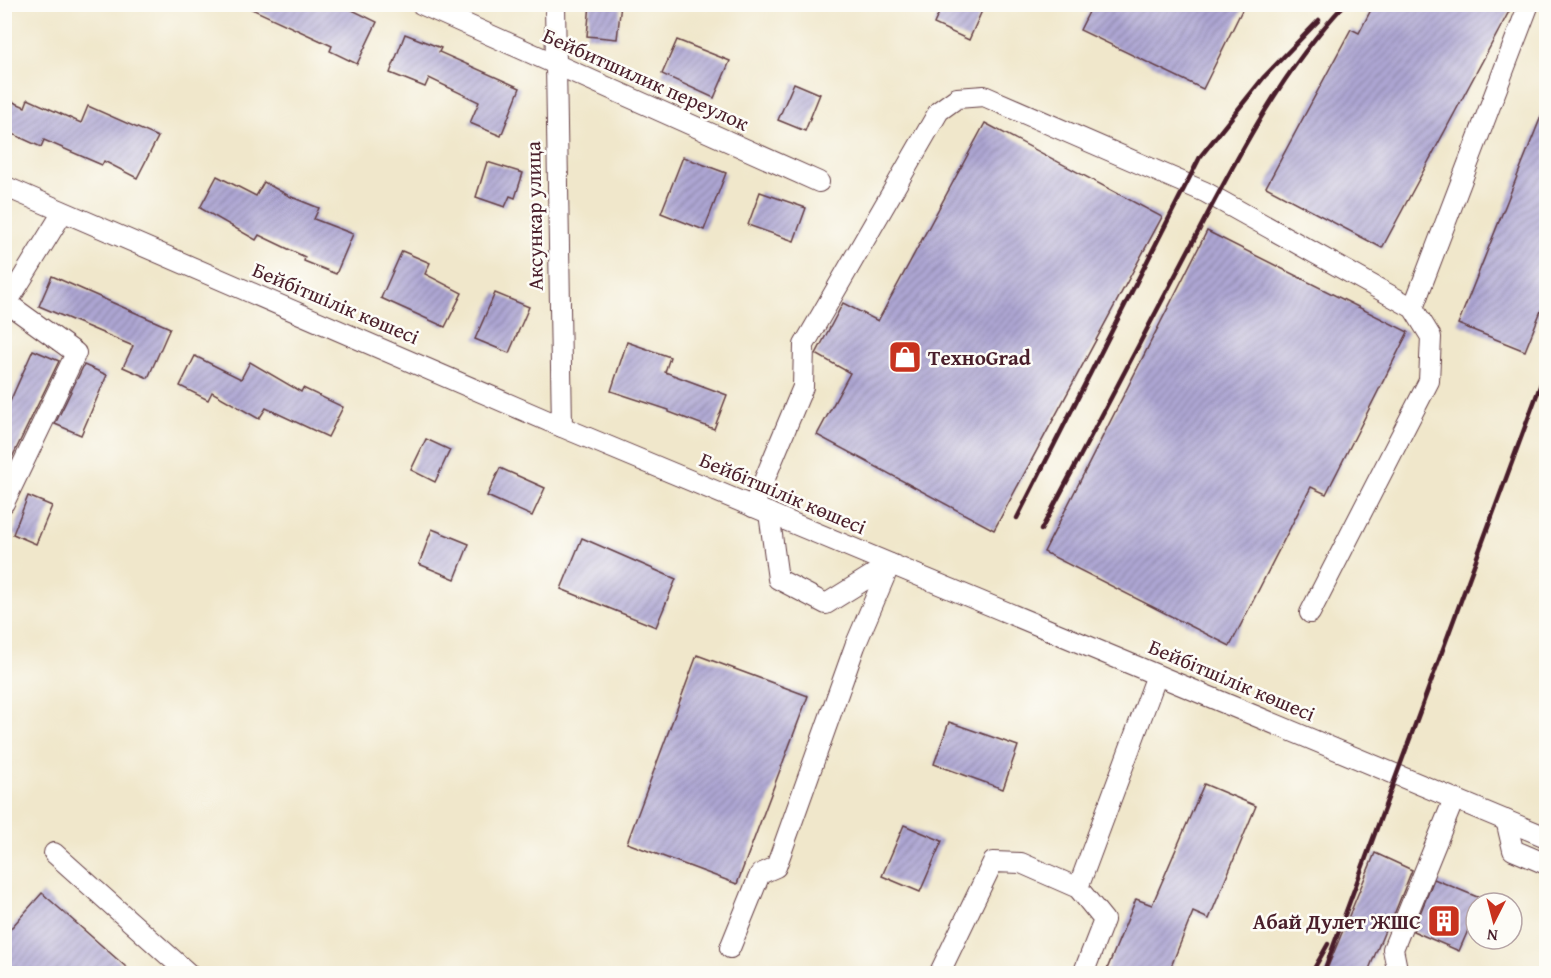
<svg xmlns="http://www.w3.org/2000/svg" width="1551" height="978" viewBox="0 0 1551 978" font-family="'Gentium Book Plus',serif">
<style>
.building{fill:url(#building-hatch)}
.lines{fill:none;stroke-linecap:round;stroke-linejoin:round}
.minor-casing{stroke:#633d43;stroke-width:22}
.minor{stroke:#fff;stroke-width:20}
.rail{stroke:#4a1f2b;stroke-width:4.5}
.labels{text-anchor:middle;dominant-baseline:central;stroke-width:5;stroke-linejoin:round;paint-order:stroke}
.street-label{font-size:21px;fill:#4a1f2b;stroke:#fdfcf7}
.poi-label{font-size:21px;font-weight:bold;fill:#4a1f2b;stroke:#fdfcf7;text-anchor:start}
</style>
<defs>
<pattern id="building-hatch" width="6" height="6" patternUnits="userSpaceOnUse" patternTransform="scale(1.5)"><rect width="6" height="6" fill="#ada6d3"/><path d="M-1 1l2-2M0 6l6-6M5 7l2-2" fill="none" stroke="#8f87ab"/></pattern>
</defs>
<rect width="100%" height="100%" fill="#fdfcf7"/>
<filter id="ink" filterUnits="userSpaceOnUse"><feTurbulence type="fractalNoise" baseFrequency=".0167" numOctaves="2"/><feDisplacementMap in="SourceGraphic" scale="12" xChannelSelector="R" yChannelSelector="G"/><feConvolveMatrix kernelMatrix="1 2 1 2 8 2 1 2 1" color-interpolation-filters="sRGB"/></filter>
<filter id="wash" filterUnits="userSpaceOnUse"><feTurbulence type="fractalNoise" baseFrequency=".008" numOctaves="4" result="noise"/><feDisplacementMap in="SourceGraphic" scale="24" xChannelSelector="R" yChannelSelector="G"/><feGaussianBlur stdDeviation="1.35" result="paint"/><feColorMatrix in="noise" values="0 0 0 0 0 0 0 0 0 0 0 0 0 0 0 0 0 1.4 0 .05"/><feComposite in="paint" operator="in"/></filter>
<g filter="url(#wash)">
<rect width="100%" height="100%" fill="#f0e7cb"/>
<g id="blocks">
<g class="building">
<path d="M241,4H340L377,22L357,64L330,51L332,46Z"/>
<path d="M590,4H621L617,39L587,36Z"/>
<path d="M943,4H985L969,40L934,24Z"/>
<path d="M1093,4H1245L1203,89L1080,30Z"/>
<path d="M1374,4H1513L1382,248L1266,187L1351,29L1359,33Z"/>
<path d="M405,34L441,48L439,52L520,88L501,136L470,123L479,102L429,78L425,87L390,73Z"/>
<path d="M677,40L730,61L714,98L662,74Z"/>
<path d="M794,83L820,94L805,131L778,120Z"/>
<path d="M4,98L25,107L28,99L81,123L88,106L158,137L137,178L104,161L102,165L44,140L41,147L4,130Z"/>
<path d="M1546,104V298L1525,351L1458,324Z"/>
<path d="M985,123L1162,217L994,530L817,435L850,373L816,354L843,303L878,321Z"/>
<path d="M683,157L726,173L704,230L661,213Z"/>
<path d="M487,162L523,173L515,198L510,196L505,207L476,197Z"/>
<path d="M217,176L256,196L264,182L289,196L319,208L314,219L353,234L336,274L304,261L305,257L259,235L256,240L200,208Z"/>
<path d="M760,192L806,208L794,241L748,225Z"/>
<path d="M1207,231L1408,332L1326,494L1311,487L1230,646L1044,552Z"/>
<path d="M402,251L430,263L425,274L462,293L445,327L381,298Z"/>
<path d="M52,276L170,328L148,378L123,367L133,346L39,306Z"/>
<path d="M495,293L529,307L509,353L475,339Z"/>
<path d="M627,342L670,357L665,372L727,395L714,429L669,412V410L611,391Z"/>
<path d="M33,350L59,361L4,474V415Z"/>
<path d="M195,356L241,379L250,362L301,392L303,388L343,407L328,437L266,408L259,419L212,392L208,400L180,386Z"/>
<path d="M84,365L107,375L81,435L55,424Z"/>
<path d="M426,439L450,450L435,482L411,470Z"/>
<path d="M500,468L545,488L532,516L487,496Z"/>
<path d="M28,496L52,506L36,544L13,534Z"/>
<path d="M432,529L469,544L455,579L419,564Z"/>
<path d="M582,538L676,579L656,627L561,589Z"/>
<path d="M697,655L808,696L737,884L627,843Z"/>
<path d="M949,722L1018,746L1003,789L934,764Z"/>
<path d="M1204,784L1256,806L1209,919L1193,912L1168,974H1105L1136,899L1152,905Z"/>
<path d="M904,825L942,841L920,892L882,876Z"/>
<path d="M1375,853L1412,870L1391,922L1389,921L1367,974H1325Z"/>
<path d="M1434,879L1482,899L1480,903H1476V912L1459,951L1413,931Z"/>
<path d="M42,893L134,974H4V936Z"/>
</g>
</g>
</g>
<g filter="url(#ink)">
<use href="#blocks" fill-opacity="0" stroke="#633d43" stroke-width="1.5"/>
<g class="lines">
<g class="minor-casing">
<g id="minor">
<path d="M421,4L819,182"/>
<path d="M555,4L562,427"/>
<path d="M4,186L562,427L1546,837"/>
<path d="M1413,308L1529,4"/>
<path d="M4,503L76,353L7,303L63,212"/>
<path d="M753,507L803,387L804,345L939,111L957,98L984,96L1205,192L1413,308L1431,337L1429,381L1310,613"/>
<path d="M769,513L778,579L826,604L890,564"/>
<path d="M1506,820L1513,850L1546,864"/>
<path d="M54,853L189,974"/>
<path d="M1078,888L1157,675"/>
<path d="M730,948L760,874L776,867L855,646L890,564"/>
<path d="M939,974L993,862L1021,863L1078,888L1104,920L1083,974"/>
<path d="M1398,974L1393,949L1454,799"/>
</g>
</g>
<use href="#minor" class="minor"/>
<g class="rail">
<path d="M1017,518L1200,157L1264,77L1319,20"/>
<path d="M1041,530C1090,438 1139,345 1187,253C1233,166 1277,76 1345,4"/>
<path d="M1311,974L1328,944"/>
<path d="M1323,974L1546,370"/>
</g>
</g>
</g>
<defs>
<g id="shop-square" transform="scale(1.725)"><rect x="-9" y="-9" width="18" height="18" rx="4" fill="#c8321e" stroke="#fdfcf7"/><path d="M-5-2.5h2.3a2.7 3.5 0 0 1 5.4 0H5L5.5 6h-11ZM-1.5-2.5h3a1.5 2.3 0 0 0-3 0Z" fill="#fff"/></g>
<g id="building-square" transform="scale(1.725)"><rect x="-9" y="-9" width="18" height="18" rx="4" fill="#c8321e" stroke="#fdfcf7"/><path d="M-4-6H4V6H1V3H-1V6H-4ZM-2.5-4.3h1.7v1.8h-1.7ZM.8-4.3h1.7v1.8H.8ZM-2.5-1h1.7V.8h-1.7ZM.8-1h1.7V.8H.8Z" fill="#fff"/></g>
</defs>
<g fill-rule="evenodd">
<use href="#shop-square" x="905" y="357"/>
<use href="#building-square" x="1444" y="921"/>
</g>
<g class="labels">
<g class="street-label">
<text transform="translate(646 79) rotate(24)">Бейбитшилик переулок</text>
<text transform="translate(534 216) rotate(-91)">Аксункар улица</text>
<text transform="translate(336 303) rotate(23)">Бейбітшілік көшесі</text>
<text transform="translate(783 493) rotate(23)">Бейбітшілік көшесі</text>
<text transform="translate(1232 680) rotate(23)">Бейбітшілік көшесі</text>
</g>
<g class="poi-label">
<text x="928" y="357">ТехноGrad</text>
<text x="1421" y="921" text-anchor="end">Абай Дулет ЖШС</text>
</g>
</g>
<rect width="1551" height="978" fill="none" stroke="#fdfcf7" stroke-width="24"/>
<g transform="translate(1494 921) rotate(186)"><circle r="28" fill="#fdfcf7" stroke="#b5a4a5" stroke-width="1.5"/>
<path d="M0-4.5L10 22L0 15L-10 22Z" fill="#c8321e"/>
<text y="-9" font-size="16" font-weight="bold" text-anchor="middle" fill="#4a1f2b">N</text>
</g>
</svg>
